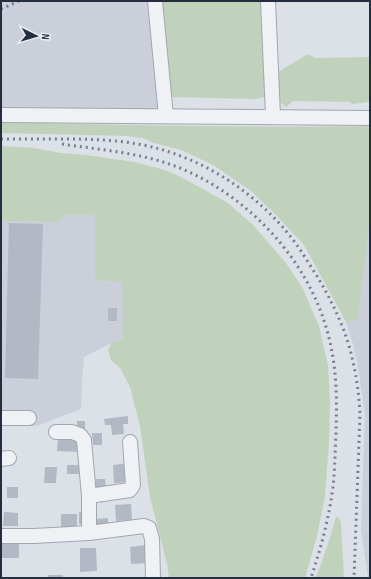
<svg xmlns="http://www.w3.org/2000/svg" width="371" height="579" viewBox="0 0 371 579" font-family="'Sofia Sans Condensed',sans-serif">
<style>
.built{fill:#cacfd9}
.green{fill:#c1d2bc}
.building{fill:#b3b9c4}
.lines{fill:none;stroke-linecap:round;stroke-linejoin:round}
.minor-casing{stroke:#a1a7b1;stroke-width:16}
.minor{stroke:#eff1f5;stroke-width:14}
.rail{stroke:#747f91;stroke-width:3;stroke-dasharray:2 4;stroke-linecap:butt}
</style>
<rect width="100%" height="100%" fill="#dce0e7"/>
<g class="built">
<path d="M1,1H161L169,110L1,107Z"/>
<path d="M369,210L370,578H368L361,530L365,414L358,368L353,344L346,322L358,319L367,245Z"/>
<path d="M63,215H95V278L99,281L123,282V339H120L111,343L84,357L82,380L81,409L37,426L1,425V221L59,222Z"/>
</g>
<g class="green">
<path d="M160,1H275L278,72L308,54L315,58L370,57V102L352,104L350,102L293,101L286,107L276,99L275,92L264,97L257,99L169,97Z"/>
<path d="M1,122C124,125 247,128 370,126V210L367,245L358,319L346,322L304,245L275,214L251,191L213,165L181,150L154,143L143,138L127,136L1,133Z"/>
<path d="M1,146L34,148L61,153L86,155L134,162L165,170L181,177L228,203L252,224L286,263L303,289L319,326L328,365L330,403L329,443L325,496L317,536L305,578H169L167,564L150,497L140,426L130,387L120,368L111,360L108,350L111,343L123,338V282L99,281L95,278V215H63L59,222L1,221Z"/>
<path d="M336,517L339,518L341,522L344,578H316L328,544Z"/>
</g>
<g class="building">
<path d="M9,223L43,224L38,379L5,378Z"/>
<rect x="108" y="308" width="9" height="13"/>
<path d="M128,416V424H123L124,434L112,435L111,425H105L104,419Z"/>
<rect x="77" y="421" width="8" height="9"/>
<path d="M92,433H102V445H93Z"/>
<path d="M58,438L80,439V452L57,451Z"/>
<path d="M128,463L129,482L114,483L113,465Z"/>
<rect x="67" y="465" width="15" height="9"/>
<path d="M45,467H57L56,483H44Z"/>
<path d="M96,479H105L106,491H96Z"/>
<rect x="7" y="487" width="11" height="11"/>
<path d="M131,504L132,520L116,521L115,505Z"/>
<path d="M4,512L18,513V526H3Z"/>
<rect x="79" y="512" width="8" height="12"/>
<rect x="61" y="514" width="16" height="16"/>
<path d="M108,518V527L97,528L96,519Z"/>
<rect x="1" y="541" width="18" height="17"/>
<path d="M146,545L147,563L131,564L130,547Z"/>
<path d="M80,548H96L97,571L80,572Z"/>
<rect x="48" y="575" width="15" height="3"/>
</g>
<g class="lines">
<g class="minor-casing">
<g id="minor">
<path d="M155,1L166,116"/>
<path d="M268,1L273,116"/>
<path d="M1,115C124,117 247,116 370,118"/>
<path d="M1,418H29"/>
<path d="M56,432H72L80,435L84,440L89,496"/>
<path d="M1,459L9,458"/>
<path d="M89,533V496L130,490L133,485L130,442"/>
<path d="M1,536H34L89,533L144,526L149,528L152,539L153,578"/>
</g>
</g>
<use href="#minor" class="minor"/>
<g class="rail">
<path d="M1,9L19,1"/>
<path d="M1,139C22,139 43,139 65,139C94,139 123,140 152,147C210,161 265,199 299,248C305,257 311,267 317,276C333,303 347,332 353,362C357,379 359,396 360,414L354,578"/>
<path d="M62,144C102,150 143,153 180,168C250,197 309,261 328,334C337,368 337,398 336,433C335,451 335,469 333,487C329,518 321,548 311,578"/>
</g>
</g>
<rect width="371" height="579" fill="none" stroke="#252e3e" stroke-width="4"/>
<g transform="translate(36 36) rotate(95)" stroke="#ebeff5" stroke-width="3" paint-order="stroke">
<path d="M0-3L7 15L0 10L-7 15Z" fill="#252e3e"/>
<text y="-6" font-size="11" font-weight="bold" text-anchor="middle" fill="#252e3e">N</text>
</g>
</svg>
